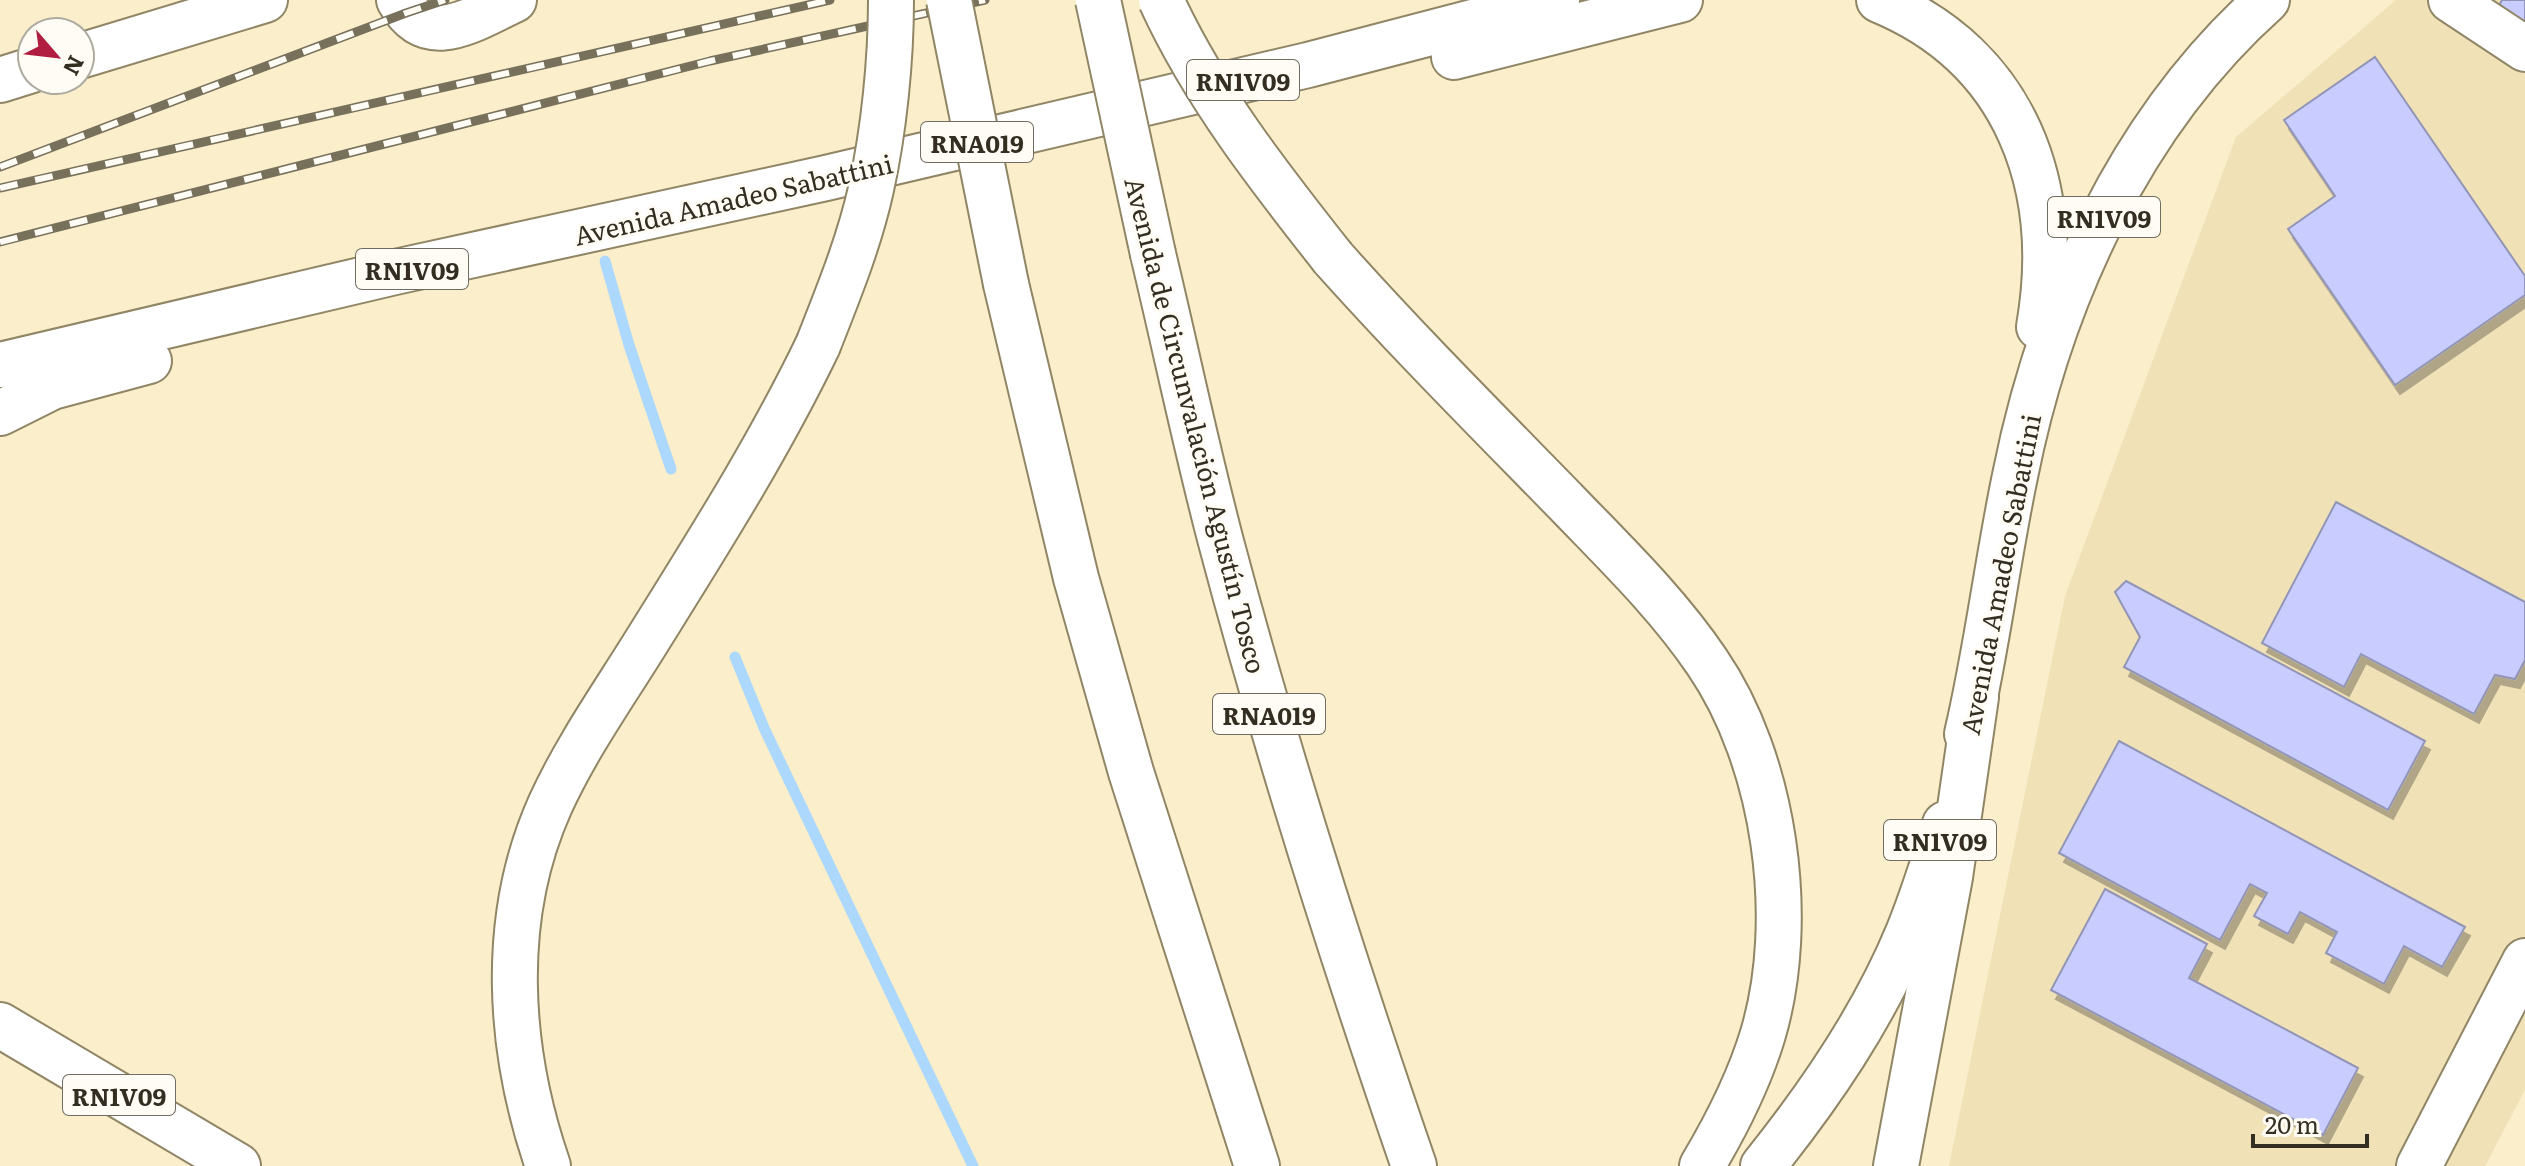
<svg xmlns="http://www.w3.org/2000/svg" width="2525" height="1166" viewBox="0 0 2525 1166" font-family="Literata,serif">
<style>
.built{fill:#f0e1b7}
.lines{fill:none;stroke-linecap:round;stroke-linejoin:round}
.stream{stroke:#acd8fd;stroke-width:11}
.building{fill:#c8ccfe;stroke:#9295b5;stroke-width:2;filter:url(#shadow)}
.minor-casing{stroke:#908565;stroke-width:48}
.major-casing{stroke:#908565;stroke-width:48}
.highway-casing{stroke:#908565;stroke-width:48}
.minor{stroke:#fff;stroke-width:44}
.major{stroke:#fff;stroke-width:44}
.highway{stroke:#fff;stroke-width:44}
.rail-casing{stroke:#77705b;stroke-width:9}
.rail{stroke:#fefcf5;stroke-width:6;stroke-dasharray:18;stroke-linecap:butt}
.highway-bridge-casing{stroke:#908565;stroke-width:48;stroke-linecap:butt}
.highway-bridge{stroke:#fff;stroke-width:44}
.labels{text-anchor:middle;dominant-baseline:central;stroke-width:6;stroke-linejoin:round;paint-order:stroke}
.shield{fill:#fefcf5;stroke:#706c61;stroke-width:2}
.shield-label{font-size:24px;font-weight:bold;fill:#332e21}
.street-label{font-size:26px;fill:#332e21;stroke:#fefcf5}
</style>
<defs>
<filter id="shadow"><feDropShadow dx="5" dy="9" stdDeviation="0" flood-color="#0004"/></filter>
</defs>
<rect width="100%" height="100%" fill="#faeecb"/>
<path class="built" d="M2396,0H2525V1090L2485,1166H1949L2065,596L2236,137Z"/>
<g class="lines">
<g class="stream">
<path d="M605,261L629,345L671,469"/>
<path d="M735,657L764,728L973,1166"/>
</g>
</g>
<g class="building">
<path d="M2502,0H2525V25L2497,9Z"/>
<path d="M2375,57L2525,276V295L2395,385L2288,229L2335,196L2284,120Z"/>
<path d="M2336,502L2525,602V660L2515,679L2495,675L2474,714L2361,654L2344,687L2262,643Z"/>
<path d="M2126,581L2425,741L2388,810L2124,667L2140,637L2115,592Z"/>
<path d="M2119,741L2465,927L2442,967L2404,946L2384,984L2326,953L2337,932L2300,912L2288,934L2254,916L2267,893L2250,884L2220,940L2059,853Z"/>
<path d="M2105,889L2207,944L2189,978L2358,1068L2323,1135L2051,990Z"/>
</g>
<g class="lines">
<g class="minor-casing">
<g id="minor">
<path d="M399,0C428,52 474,18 514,0"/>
<path d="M2451,0L2525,49"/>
<path d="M80,56L265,0"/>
<path d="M0,80L32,70"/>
<path d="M2419,1166L2525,961"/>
</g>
</g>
<g class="major-casing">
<g id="major">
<path d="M1879,0C2017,57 2063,187 2039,327"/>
<path d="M1454,57L1680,0"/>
<path d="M0,365L395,272L826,178L1308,65L1557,0"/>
<path d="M0,413L52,387L149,361"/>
<path d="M1967,734C1987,649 1997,562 2015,476C2050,300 2130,122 2267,0"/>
<path d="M0,1025L238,1166"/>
<path d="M1763,1166C1820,1095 1873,1018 1908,933C1922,898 1934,861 1945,824"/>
</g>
</g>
<g class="highway-casing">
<g id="highway">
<path d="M1153,254C1176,350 1196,447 1221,542C1277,753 1343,960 1414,1166"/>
<path d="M1333,258C1408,342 1488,422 1567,503C1616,554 1667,603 1707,662C1775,761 1797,919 1763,1034C1749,1081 1727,1124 1702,1166"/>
<path d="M1006,284L1076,578L1131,772L1257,1166"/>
<path d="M548,1166C508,1050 499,919 550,805C576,748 612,697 645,644C706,546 768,449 818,345"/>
<path d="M1896,1166L1950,877L1976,697"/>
</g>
</g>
<use href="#minor" class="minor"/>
<use href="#major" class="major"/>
<use href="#highway" class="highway"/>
<g class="rail-casing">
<g id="rail">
<path d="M0,167L406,13L445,0"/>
<path d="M0,188L830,0"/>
<path d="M0,242L710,61L985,0"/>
</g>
</g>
<use href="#rail" class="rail"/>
<g class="highway-bridge-casing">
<g id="highway-bridge">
<path d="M949,0L1006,284"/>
<path d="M1098,0L1153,254"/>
<path d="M1161,0C1204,94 1269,177 1333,258"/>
<path d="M818,345C838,294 859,243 871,189C884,130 891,60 891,0"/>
</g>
</g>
<use href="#highway-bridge" class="highway-bridge"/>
</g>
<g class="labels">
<g class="shield">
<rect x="1187" y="60" width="112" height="40" rx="6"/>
<rect x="921" y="122" width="112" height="40" rx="6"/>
<rect x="2048" y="197" width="112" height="40" rx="6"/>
<rect x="356" y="249" width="112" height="40" rx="6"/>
<rect x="1213" y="694" width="112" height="40" rx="6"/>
<rect x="1884" y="820" width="112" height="40" rx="6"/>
<rect x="63" y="1075" width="112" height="40" rx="6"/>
</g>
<g class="shield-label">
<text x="1243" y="80">RN1V09</text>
<text x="977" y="142">RNA019</text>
<text x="2104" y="217">RN1V09</text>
<text x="412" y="269">RN1V09</text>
<text x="1269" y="714">RNA019</text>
<text x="1940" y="840">RN1V09</text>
<text x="119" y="1095">RN1V09</text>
</g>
<g class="street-label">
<text transform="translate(733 198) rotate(-13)">Avenida Amadeo Sabattini</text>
<text transform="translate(1197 425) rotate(76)">Avenida de Circunvalación Agustín Tosco</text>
<text transform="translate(1999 574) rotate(-79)">Avenida Amadeo Sabattini</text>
</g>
</g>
<g transform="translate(56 56) rotate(118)"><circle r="38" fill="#fefcf5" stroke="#adaaa0" stroke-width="2"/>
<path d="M0-6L14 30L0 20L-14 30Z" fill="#b01d41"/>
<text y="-12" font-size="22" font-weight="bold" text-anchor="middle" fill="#332e21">N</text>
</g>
<path d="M2253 1134v12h114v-12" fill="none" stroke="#332e21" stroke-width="4"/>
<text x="2265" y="1134" font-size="24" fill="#332e21" stroke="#fefcf5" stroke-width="6" paint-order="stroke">20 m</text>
</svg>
